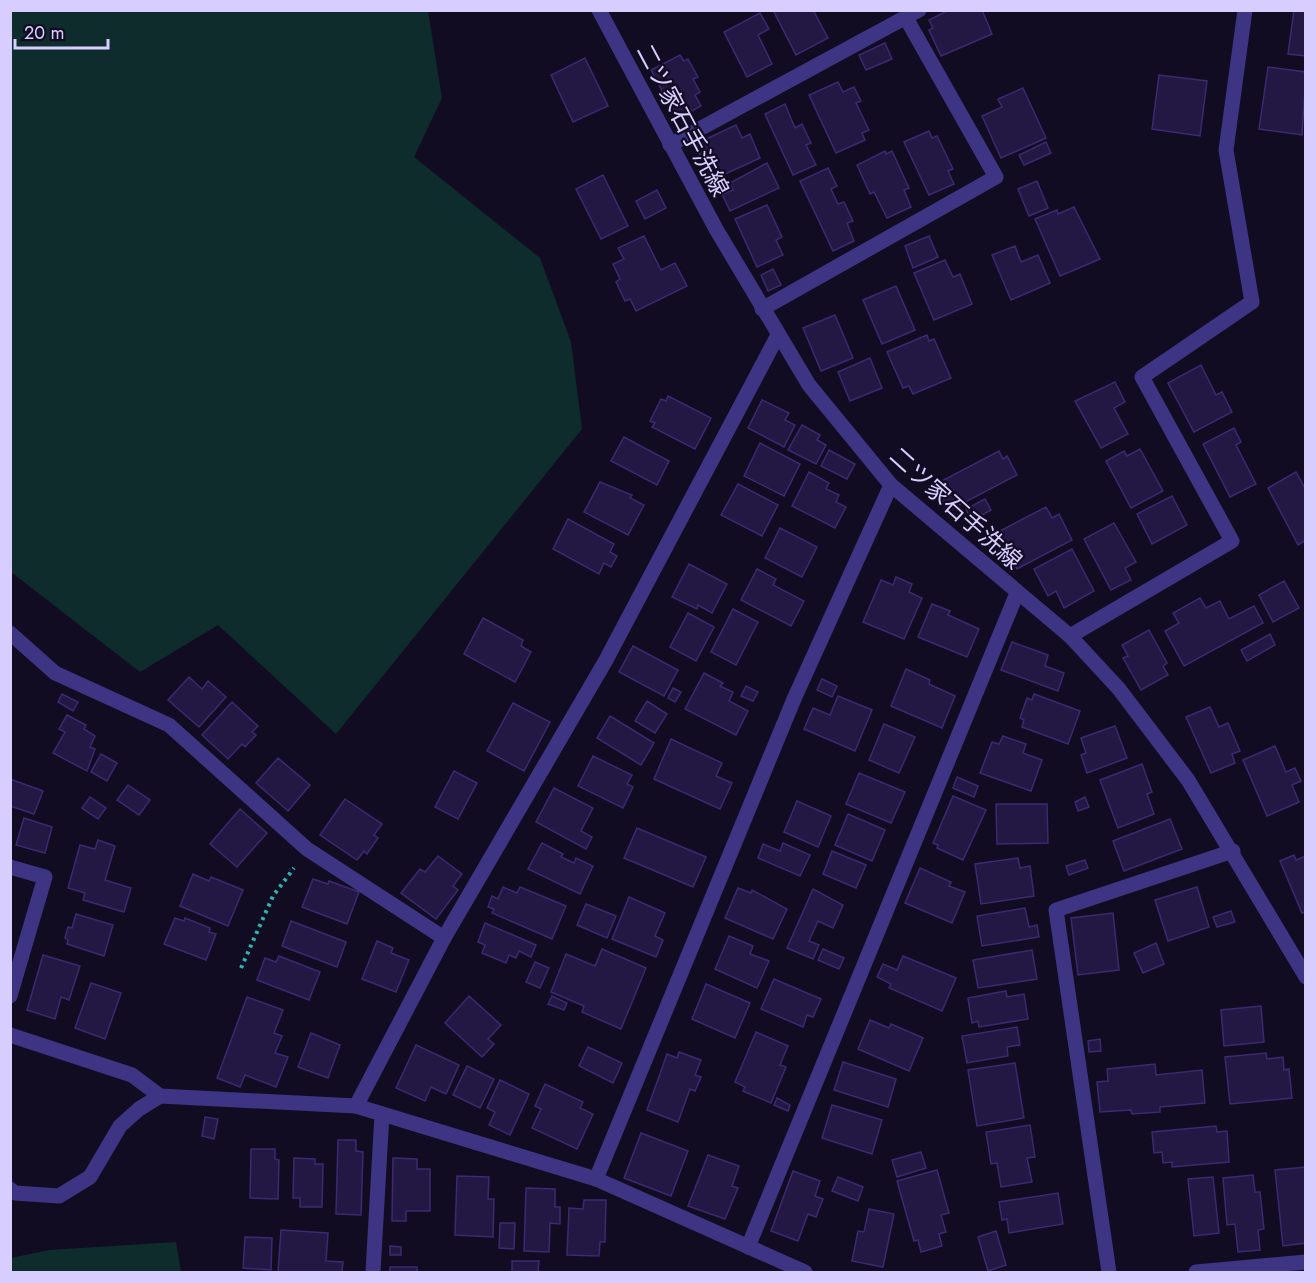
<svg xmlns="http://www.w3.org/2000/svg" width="1316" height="1283" viewBox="0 0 1316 1283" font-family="Jost,'Noto Sans JP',sans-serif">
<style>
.green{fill:#0f2c2d}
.building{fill:#231844;stroke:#3c2971;stroke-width:1.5}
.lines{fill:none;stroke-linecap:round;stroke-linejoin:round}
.path{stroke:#29b8b8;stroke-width:4;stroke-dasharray:3 4.5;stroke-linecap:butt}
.minor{stroke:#3d3583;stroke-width:15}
.tertiary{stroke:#3d3583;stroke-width:15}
.labels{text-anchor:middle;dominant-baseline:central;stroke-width:4.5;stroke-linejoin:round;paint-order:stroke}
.street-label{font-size:24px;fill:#d7ceff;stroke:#120c22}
</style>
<rect width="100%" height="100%" fill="#120c22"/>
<g class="green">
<path d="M10,11H428L442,98L414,157L540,258L571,342L582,429L336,734L218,625L140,672L11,572Z"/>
<path d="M176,1242L181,1272H11V1258L49,1250Z"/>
</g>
<g class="building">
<path d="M773,10H813L828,38L796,55Z"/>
<path d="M949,10H982L992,34L941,56L929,30L933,28L929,20Z"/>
<path d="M1294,10H1306V56L1288,54Z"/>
<path d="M760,13L769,29L758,35L772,64L747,77L724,32Z"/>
<path d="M885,43L892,59L866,70L859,55Z"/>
<path d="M680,55L684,61L688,59L698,77L693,79L700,92L695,95L701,106L677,119L651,70Z"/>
<path d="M585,58L608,106L573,122L551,75Z"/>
<path d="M1268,67L1306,72L1302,135L1259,129Z"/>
<path d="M1159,75L1207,81L1200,136L1152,129Z"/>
<path d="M838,82L843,92L854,87L861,101L856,103L869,130L862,133L865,140L836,153L809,95Z"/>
<path d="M1023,88L1046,138L1001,158L982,116L1002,107L998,99Z"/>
<path d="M785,104L795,128L802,124L811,143L806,145L816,165L793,175L765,114Z"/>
<path d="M736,125L742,138L750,134L760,158L712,180L695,144Z"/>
<path d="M929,131L932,138L937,136L953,169L948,171L954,184L929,195L904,142Z"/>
<path d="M1046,142L1051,153L1024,165L1019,155Z"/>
<path d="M885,151L886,154L892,151L909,188L904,190L911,207L887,218L874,192L870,194L857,165Z"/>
<path d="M767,163L779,188L730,211L722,194L733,190L730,183Z"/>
<path d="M828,168L837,186L831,189L838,204L844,202L853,221L847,223L854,241L833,251L800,181Z"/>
<path d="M603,175L628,226L601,239L576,189Z"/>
<path d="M1037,181L1048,208L1029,216L1018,189Z"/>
<path d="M657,190L666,208L645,219L636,201Z"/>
<path d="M767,205L782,237L776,240L783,255L757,267L735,219Z"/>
<path d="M1074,207L1100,259L1060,276L1035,219L1057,210L1058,214Z"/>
<path d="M644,236L661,270L675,263L687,286L636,311L630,299L625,301L616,282L620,279L613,264L624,259L618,248Z"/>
<path d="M929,236L938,257L913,268L905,246Z"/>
<path d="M1015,246L1021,262L1038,255L1050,283L1011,300L992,255Z"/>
<path d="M945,260L953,277L960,274L972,304L934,320L914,273Z"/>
<path d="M773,269L781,285L768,291L761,275Z"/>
<path d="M896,286L915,330L882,344L863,300Z"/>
<path d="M835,315L853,358L821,371L803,328Z"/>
<path d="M927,335L929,341L934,339L951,378L913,394L909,386L903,388L887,352Z"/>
<path d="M870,358L882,388L850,401L838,372Z"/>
<path d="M1201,365L1216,395L1222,392L1232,412L1194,432L1168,383Z"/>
<path d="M1115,382L1125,402L1114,408L1128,434L1101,448L1075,401Z"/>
<path d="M668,396L711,418L695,449L652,427L655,423L650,421L661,399L666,401Z"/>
<path d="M762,400L789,413L785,420L795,425L784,447L748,428Z"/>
<path d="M802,425L820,435L817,440L826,445L816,464L788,450Z"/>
<path d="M1234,428L1241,442L1236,445L1256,484L1230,497L1203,444Z"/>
<path d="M624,437L669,461L657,485L611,461Z"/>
<path d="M760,443L800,464L784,496L744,476Z"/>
<path d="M1140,449L1163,491L1131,508L1106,461L1124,451L1127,456Z"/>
<path d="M829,450L855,464L847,479L821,466Z"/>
<path d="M999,451L1003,459L1007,456L1017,475L948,511L934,485Z"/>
<path d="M809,472L829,483L826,489L839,495L836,502L846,507L835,528L792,506Z"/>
<path d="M1296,472L1306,490V540L1298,545L1268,488Z"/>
<path d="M600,482L632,495L630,498L644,505L628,535L584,512Z"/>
<path d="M738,484L778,505L762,536L721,515Z"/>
<path d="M1172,496L1187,525L1152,544L1137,514Z"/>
<path d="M985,499L991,510L972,521L966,509Z"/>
<path d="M1046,507L1052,518L1059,514L1072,540L1017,569L998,532Z"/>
<path d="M568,519L614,544L610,552L617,556L611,567L604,563L599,574L553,549Z"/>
<path d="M1114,523L1136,562L1125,568L1131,580L1111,590L1084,539Z"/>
<path d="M780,528L817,547L802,577L765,558Z"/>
<path d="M1072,549L1094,591L1064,608L1056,591L1048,596L1034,569Z"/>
<path d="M689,564L727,584L712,613L698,605L697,609L672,597Z"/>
<path d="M757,569L776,579L773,585L804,601L791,626L741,600Z"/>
<path d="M896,577L912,584L909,592L922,598L904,639L863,622L881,580L893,585Z"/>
<path d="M1284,581L1299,608L1273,622L1259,595Z"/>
<path d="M1200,598L1206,608L1220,601L1229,619L1254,606L1263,623L1184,666L1165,631L1179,623L1173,613Z"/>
<path d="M932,604L950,611L948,615L979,629L967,657L918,637Z"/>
<path d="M733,609L758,622L736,665L711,652Z"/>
<path d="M688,613L714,627L696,661L670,647Z"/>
<path d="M483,618L523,640L521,646L531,652L515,682L464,654Z"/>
<path d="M1149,630L1167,663L1163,666L1168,675L1141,690L1123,658L1128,656L1122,645Z"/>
<path d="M1270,634L1275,645L1247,661L1241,650Z"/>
<path d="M1012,642L1048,655L1045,666L1064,673L1058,691L1001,670Z"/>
<path d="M633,646L678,670L664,696L619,672Z"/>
<path d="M906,669L930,680L929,684L955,696L942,728L891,706Z"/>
<path d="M704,673L723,683L720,686L733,692L729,701L748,711L736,735L685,709Z"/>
<path d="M189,677L202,689L208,681L226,697L199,727L168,700Z"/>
<path d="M822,679L837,686L832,697L817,690Z"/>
<path d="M746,686L758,692L753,701L741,696Z"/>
<path d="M673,688L681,692L675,702L668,698Z"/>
<path d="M62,694L78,702L73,711L58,702Z"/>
<path d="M1034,694L1080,711L1068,744L1022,727L1024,720L1020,718L1027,698L1032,700Z"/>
<path d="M838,696L872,710L855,751L804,729L813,708L830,715Z"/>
<path d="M647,701L667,714L655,733L635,721Z"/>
<path d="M232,702L258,726L252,732L256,735L245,747L242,744L228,759L202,735Z"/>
<path d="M513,703L550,722L524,771L487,751Z"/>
<path d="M1210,707L1219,727L1228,723L1240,751L1232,754L1235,763L1211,773L1186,717Z"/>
<path d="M67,715L86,725L84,729L95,736L90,747L95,749L87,771L53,753L65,732L59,729Z"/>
<path d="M610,716L654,743L641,765L597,738Z"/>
<path d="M884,724L915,737L899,773L869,760Z"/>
<path d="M1115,726L1127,758L1087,773L1081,755L1086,753L1081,738Z"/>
<path d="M1003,736L1026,744L1023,753L1042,760L1031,791L980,773L992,742L999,744Z"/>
<path d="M671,739L722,763L716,776L732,783L720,809L654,779Z"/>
<path d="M1275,746L1286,772L1295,768L1301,781L1292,785L1299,802L1267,816L1243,760Z"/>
<path d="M101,754L117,763L107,781L91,772Z"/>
<path d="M593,756L632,775L627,784L633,787L623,808L578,786Z"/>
<path d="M278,758L310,785L288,811L256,783Z"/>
<path d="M1142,764L1152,792L1147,794L1154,814L1118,828L1100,780Z"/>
<path d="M454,771L477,783L458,819L435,807Z"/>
<path d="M859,773L905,792L891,823L846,804Z"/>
<path d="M957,777L978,786L974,797L953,788Z"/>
<path d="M10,779L43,791L34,814L10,806Z"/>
<path d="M128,785L150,800L139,815L117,800Z"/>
<path d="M554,788L593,808L581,831L592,837L586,849L536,822Z"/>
<path d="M953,796L986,810L963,860L937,848L938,845L933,843Z"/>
<path d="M90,797L106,808L98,819L82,808Z"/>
<path d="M1085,797L1089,807L1078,811L1075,802Z"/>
<path d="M345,799L382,824L374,835L378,838L367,854L364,851L357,860L320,835Z"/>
<path d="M797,801L831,816L818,847L784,832Z"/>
<path d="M996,804H1047L1048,843L997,844Z"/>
<path d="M240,809L267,833L237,867L210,844Z"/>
<path d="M848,814L885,830L872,861L835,845Z"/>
<path d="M24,818L52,827L45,853L16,845Z"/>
<path d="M1170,819L1182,849L1124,871L1113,841Z"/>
<path d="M637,828L706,857L693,887L624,858Z"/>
<path d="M98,840L115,846L105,880L131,888L124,912L83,900L85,893L68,888L80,845L95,849Z"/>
<path d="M542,843L563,854L561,857L574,863L576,858L593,866L580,894L528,869Z"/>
<path d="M783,843L810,855L800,876L758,858L763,844L780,851Z"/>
<path d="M832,851L866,865L856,888L823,874Z"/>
<path d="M1294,855L1296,860L1306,856V912L1302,913L1280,861Z"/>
<path d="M438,856L462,874L453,886L458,890L436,919L401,893L420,869L425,872Z"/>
<path d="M1018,858L1020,868L1030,866L1034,896L981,904L975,864Z"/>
<path d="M1085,860L1088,868L1069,875L1066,866Z"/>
<path d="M920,868L951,882L949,886L965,892L952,923L905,903Z"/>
<path d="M193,874L209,881L211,877L243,890L228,926L180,906Z"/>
<path d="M313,879L328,884L329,881L359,892L347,924L302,907Z"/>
<path d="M503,887L517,893L520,887L566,906L552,939L492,913L494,909L488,907L492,896L498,899Z"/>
<path d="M1197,887L1209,927L1168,941L1155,900Z"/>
<path d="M738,888L751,893L752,890L787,909L773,939L725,918Z"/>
<path d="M813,889L843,905L833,928L818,921L809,941L819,945L813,959L787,948Z"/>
<path d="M629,897L665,913L655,936L663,940L656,957L612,939Z"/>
<path d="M586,904L616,916L607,938L577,925Z"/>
<path d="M1025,908L1029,927L1037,925L1039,937L982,946L977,916Z"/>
<path d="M1231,911L1235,922L1217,927L1213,917Z"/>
<path d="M1113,913L1119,970L1078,975L1071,918Z"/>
<path d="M76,914L113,925L104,956L67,944L68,940L65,938L68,927L72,928Z"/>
<path d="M175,918L184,921L185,918L210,928L209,932L216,934L206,960L164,944Z"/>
<path d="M291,921L346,942L337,967L282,946Z"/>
<path d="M485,923L536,945L531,957L519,951L516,958L509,955L506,963L482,953L485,945L478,942Z"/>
<path d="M729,936L753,946L750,954L769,961L757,988L715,969Z"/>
<path d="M377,941L393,948L391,953L409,960L396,992L362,979Z"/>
<path d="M1156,943L1164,964L1143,973L1134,953Z"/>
<path d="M602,949L646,968L621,1029L582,1012L584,1006L551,992L566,954L595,966Z"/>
<path d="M823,949L844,958L839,969L818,960Z"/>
<path d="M1032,950L1037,979L978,988L973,960Z"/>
<path d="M43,955L80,966L69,1000L61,997L55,1019L27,1010Z"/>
<path d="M279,956L320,972L309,1000L257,980L265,958L276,962Z"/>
<path d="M903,956L956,978L942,1011L889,988L891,984L877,977L883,964L897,970Z"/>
<path d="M535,962L549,968L540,988L526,982Z"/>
<path d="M774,979L821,999L813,1017L807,1015L803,1027L761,1009Z"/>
<path d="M91,983L121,993L105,1039L75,1028Z"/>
<path d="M706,984L750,1003L735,1038L692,1019Z"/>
<path d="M1006,991L1007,997L1024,994L1028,1019L979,1027L978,1021L972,1023L968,998Z"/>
<path d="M469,996L501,1025L488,1039L494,1044L482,1057L445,1023Z"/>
<path d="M552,996L567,1003L564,1010L548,1004Z"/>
<path d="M247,997L283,1010L274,1033L282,1036L275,1053L288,1057L276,1087L245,1075L240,1087L217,1078Z"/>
<path d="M1261,1006L1264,1042L1224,1046L1221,1010Z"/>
<path d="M870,1020L889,1028L891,1024L923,1038L909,1071L858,1049Z"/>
<path d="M1017,1027L1020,1045L1007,1047L1008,1056L967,1063L962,1036Z"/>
<path d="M756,1032L788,1046L780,1065L786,1067L771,1103L743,1091L745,1087L735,1082Z"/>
<path d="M311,1033L340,1045L328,1078L298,1067Z"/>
<path d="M1100,1039L1101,1051L1089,1052L1088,1041Z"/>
<path d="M416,1045L459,1065L446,1094L431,1087L425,1101L396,1088Z"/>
<path d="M588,1047L622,1063L613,1083L579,1066Z"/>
<path d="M679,1052L701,1060L695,1075L701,1077L695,1091L690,1089L678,1122L647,1110L667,1054L677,1058Z"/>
<path d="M1266,1053L1267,1059L1283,1057L1284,1070L1289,1069L1292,1098L1230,1104L1225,1057Z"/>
<path d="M843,1062L896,1079L888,1107L834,1090Z"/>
<path d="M1015,1063L1024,1118L977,1126L968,1070Z"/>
<path d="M1155,1064L1156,1075L1202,1070L1205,1103L1160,1107V1112L1132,1114L1131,1110L1100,1112L1097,1082L1108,1081L1107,1069Z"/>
<path d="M467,1066L494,1079L480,1108L453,1095Z"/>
<path d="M500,1080L529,1094L510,1135L489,1125L495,1112L487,1108Z"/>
<path d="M545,1084L583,1102L580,1108L593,1114L577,1149L532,1128L541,1109L535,1106Z"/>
<path d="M777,1098L790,1105L788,1111L774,1105Z"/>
<path d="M832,1105L882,1120L872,1154L822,1138Z"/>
<path d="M205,1117L218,1119L214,1139L202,1136Z"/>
<path d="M1030,1125L1035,1157L1027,1158L1032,1182L1001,1187L997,1163L991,1164L986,1132Z"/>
<path d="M1216,1126L1217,1132L1227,1131L1229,1162L1172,1167V1162L1163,1163L1162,1152L1154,1153L1152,1132Z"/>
<path d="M641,1133L688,1151L671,1196L624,1178Z"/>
<path d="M338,1140H356V1151L363,1152L361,1215L336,1214Z"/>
<path d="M251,1149H275V1159L279,1160L278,1199L250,1198Z"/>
<path d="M921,1152L926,1168L897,1177L892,1160Z"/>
<path d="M708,1155L739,1166L732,1186L738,1188L725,1219L688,1206Z"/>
<path d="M294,1158L315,1159V1164H323L322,1207H300V1198H293Z"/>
<path d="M393,1158L417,1159V1169H430V1211H406V1221H392Z"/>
<path d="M1306,1167V1243L1283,1246L1275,1170Z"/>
<path d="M937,1170L949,1213L941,1215L946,1232L939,1234L942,1246L921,1252L918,1240L914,1241L897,1181Z"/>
<path d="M793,1171L820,1181L815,1196L823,1199L816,1217L808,1214L798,1241L771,1231Z"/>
<path d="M1253,1175L1255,1192H1260L1264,1229L1258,1230L1260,1250L1238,1252L1235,1224L1227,1225L1223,1178Z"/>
<path d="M457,1176L489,1177L488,1199H494L493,1237L455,1235Z"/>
<path d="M838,1177L863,1187L858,1201L832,1191Z"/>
<path d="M1213,1177L1219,1233L1194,1236L1188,1179Z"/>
<path d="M526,1188L555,1189V1207H560V1224L550,1223L549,1252L524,1251Z"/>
<path d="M1058,1193L1063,1224L1009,1233L1007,1219L1002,1220L999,1202Z"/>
<path d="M584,1200H606L605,1242H600L599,1256L567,1255L569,1208L583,1209Z"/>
<path d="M869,1209L894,1214L883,1267L852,1261L858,1231L864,1232Z"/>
<path d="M500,1223H515L514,1249L499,1248Z"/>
<path d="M281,1230L328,1233L326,1261L343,1262L342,1272H278Z"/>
<path d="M996,1231L1006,1265L988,1271L978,1237Z"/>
<path d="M245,1237L272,1238L271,1270L243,1268Z"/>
<path d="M390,1246L401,1247V1255H390Z"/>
<path d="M512,1261H539L538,1272H512Z"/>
<rect x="390" y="1267" width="27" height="5"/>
</g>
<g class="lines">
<path class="path" d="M241,968L273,896L294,868"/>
<g class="minor">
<path d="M670,145L919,10"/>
<path d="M762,309L996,177L906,18"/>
<path d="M10,633L55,673L169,725L307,849L444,938"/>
<path d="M1070,636L1232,541L1142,377L1252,302L1226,150L1245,10"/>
<path d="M10,867L45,877L10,996"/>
<path d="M10,1035L132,1075L160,1096L356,1106L596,1179L805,1272"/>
<path d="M356,1106L444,938L606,660L778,335"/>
<path d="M596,1179L794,699L891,485"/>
<path d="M10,1189L15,1193L59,1196L90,1177L120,1126L139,1109L160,1096"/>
<path d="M748,1247L1017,593"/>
<path d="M373,1272L382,1114"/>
<path d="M1109,1272L1056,910L1233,851"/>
<path d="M1196,1272L1306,1262"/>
</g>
<path class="tertiary" d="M599,10L716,229L809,385L891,485L1070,636L1119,689L1188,780L1306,977"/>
</g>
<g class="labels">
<g class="street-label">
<text transform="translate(683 120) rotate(62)">二ツ家石手洗線</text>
<text transform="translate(956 508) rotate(42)">二ツ家石手洗線</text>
</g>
</g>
<rect width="1316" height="1283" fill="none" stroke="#d7ceff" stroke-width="24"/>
<path d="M15 39v9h93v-9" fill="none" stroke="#d7ceff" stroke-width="3"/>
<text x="24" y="39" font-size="18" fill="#d7ceff" stroke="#120c22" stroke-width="4.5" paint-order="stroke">20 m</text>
</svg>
